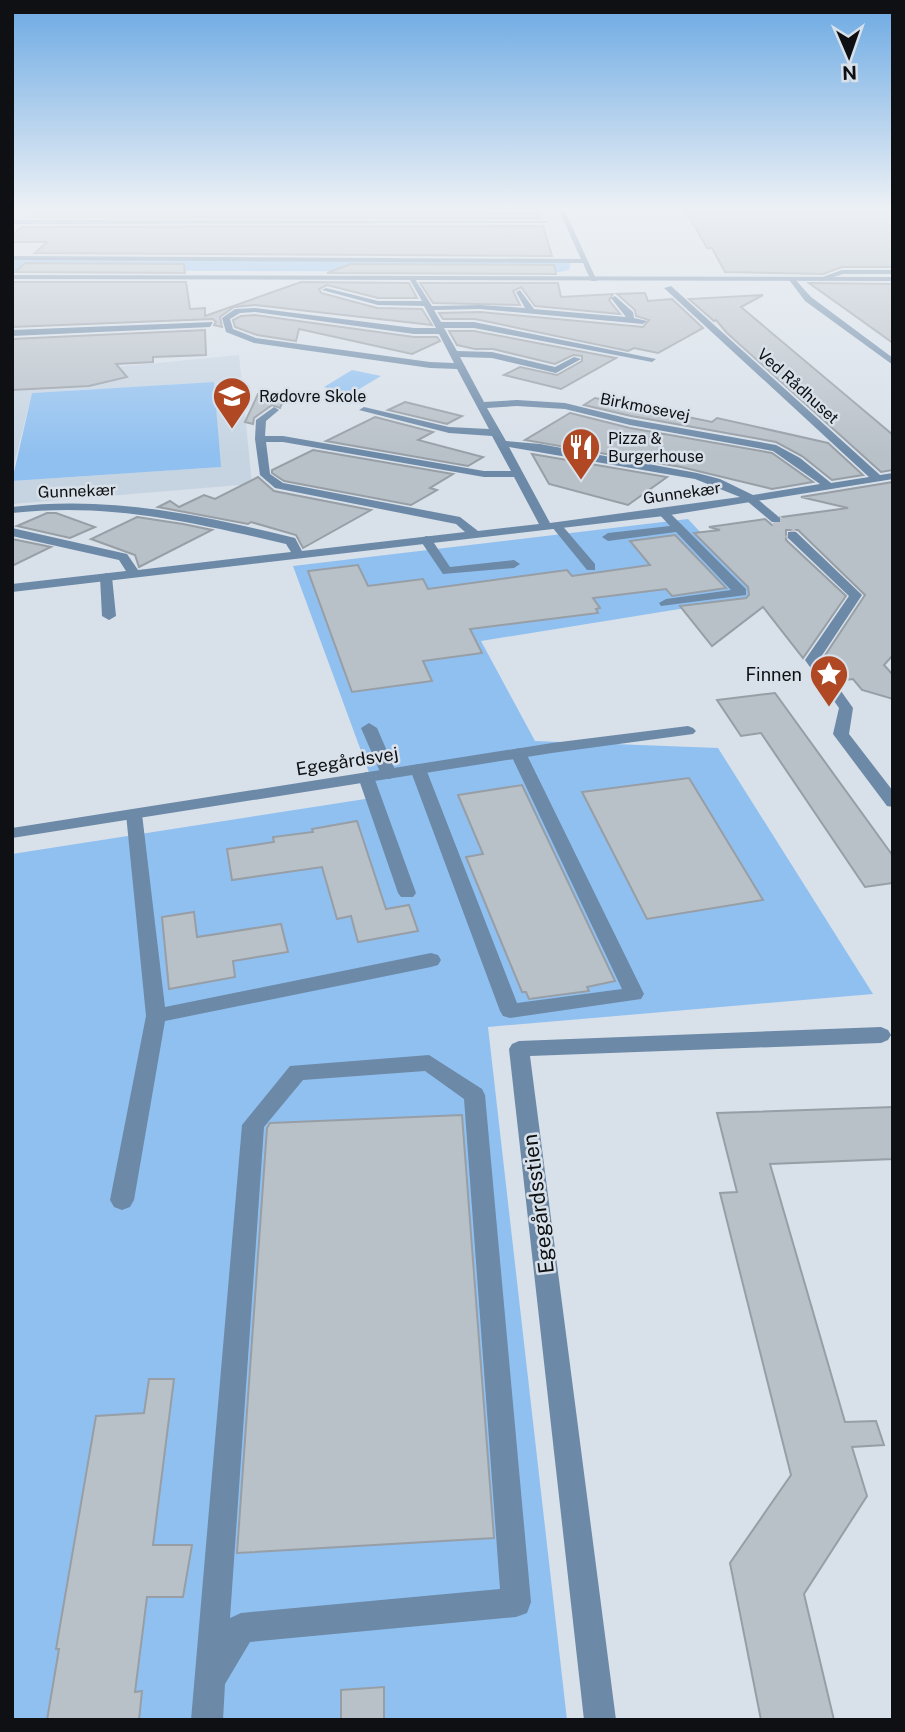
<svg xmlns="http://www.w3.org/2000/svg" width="905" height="1732" viewBox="0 0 905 1732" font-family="'Public Sans',sans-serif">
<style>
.built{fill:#c6d4e2}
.green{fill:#90c0f0}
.building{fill:#b8c0c8;stroke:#979ea6;stroke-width:2}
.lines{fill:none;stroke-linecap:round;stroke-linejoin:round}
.pedestrian-tunnel{stroke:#bac1c9;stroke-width:12;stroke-dasharray:12 6;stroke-linecap:butt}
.service{fill:#6c89a7;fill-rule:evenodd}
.pedestrian{fill:#6c89a7;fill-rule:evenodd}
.minor{fill:#6c89a7;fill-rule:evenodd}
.tertiary{fill:#6c89a7;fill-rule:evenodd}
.labels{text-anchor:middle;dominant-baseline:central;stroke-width:5;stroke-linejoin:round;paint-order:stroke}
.far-street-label{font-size:16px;fill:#0e1013;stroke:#d8e0e9}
.far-poi-label{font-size:16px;fill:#0e1013;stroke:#d8e0e9;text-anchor:start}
.poi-label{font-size:18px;fill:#0e1013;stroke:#d8e0e9;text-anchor:end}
.street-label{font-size:18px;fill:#0e1013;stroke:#d8e0e9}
.near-street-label{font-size:21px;fill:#0e1013;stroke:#d8e0e9}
</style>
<rect width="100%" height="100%" fill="#d8e0e9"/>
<path class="built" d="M239,355L252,484L12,504V481L220,467L214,382L32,393L12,472V369L64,372Z"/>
<g class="green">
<path d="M12,260L571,262L569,270L559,272L12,270Z"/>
<path d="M352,370L381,376L351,394L324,387Z"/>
<path d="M214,382L221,467L12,481L32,393Z"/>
<path d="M688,519L760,596L481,641L535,741L718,748L873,994L488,1027L567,1720H12V854L378,797L293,566Z"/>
</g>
<g class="building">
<path d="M93,211H426L539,214L540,218L32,217L39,212Z"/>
<path d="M686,211H893V267H842L823,274L725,272L712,248H707Z"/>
<path d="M543,226L552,256L35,253L47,242H12V235L22,227Z"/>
<path d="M25,263L184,264L185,273L15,272Z"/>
<path d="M351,264L554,265L556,274L327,273Z"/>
<path d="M12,282H186L190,309L205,308V316L301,282L409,283L417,298H378L327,285L319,289L321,293L377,308L422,309L432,325L255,305L234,307L220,317L222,327L214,325L216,322L213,319L12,327Z"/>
<path d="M420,283H558L561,297L613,294L609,300L620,314L535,306L521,287L513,291L520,305L433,303Z"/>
<path d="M809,283L893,284V343Z"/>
<path d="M645,293L648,301L672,299L703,328L658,353L634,348L628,351L475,319H443L439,313L480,312L643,327L649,320L636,316L635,310L617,294Z"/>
<path d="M763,295L741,307L893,435V470L881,472L727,333L716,320L714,321L689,299Z"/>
<path d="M255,315L414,337H437L440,341L412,354L299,329L296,341L257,335L235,327L233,320L241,316Z"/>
<path d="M205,330L206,355L153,357V362L116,364L127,377L89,386L12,390V339Z"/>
<path d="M449,331H474L616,358L561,389L504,375L520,367L557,375L582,361V356L573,355L555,364L493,349H475L457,345Z"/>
<path d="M258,394H286L280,408L272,405L254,418L253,424L245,422Z"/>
<path d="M595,398L712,422L717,418L828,443L863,475L832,480L802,456L776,442L631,416L584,405Z"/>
<path d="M405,402L462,416L447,424L388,410Z"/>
<path d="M570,413L630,428L772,453L813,482L772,489L681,467L525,440Z"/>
<path d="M375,417L433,432L418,440L483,457L468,466L326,441Z"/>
<path d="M313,450L453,474L430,488L437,490L411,505L284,481L272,473V470Z"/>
<path d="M532,454L667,477L628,505L549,484Z"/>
<path d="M258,477L274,491L371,510L303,548L296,535L251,522L248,524L158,507L170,501L179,507L204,495L215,499Z"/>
<path d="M893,482V655L884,665L893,675V699L862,690L853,679L837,681L822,660L865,595L798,530H786V540L846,596L803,658L763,607L712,646L680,606L746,598L749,595L748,587L694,533L720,530L709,527L765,519L772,525H780L782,517L848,508L801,497Z"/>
<path d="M47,513H56L95,527L70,538L17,526Z"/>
<path d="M137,517L183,524L212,530L139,567L135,555L91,539Z"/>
<path d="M675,535L726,588L672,596L666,589L593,598L600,608L596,609L598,613L470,629L482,653L423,661L432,681L352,692L308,571L358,565L368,586L423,579L428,589L567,570L572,576L650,565L630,541Z"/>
<path d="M12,539L51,547L12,566Z"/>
<path d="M775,693L893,856V883L865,887L761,733L741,736L717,700Z"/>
<path d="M689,778L763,900L647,919L582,792Z"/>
<path d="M522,785L615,981L587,987L589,991L529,999L526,992H522L466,857L483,854L458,795Z"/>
<path d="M357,821L386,909L409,905L418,931L358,942L351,916L337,919L322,867L232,880L227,849L274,842L273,837L313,832L312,829Z"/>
<path d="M194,912L197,937L281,924L288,952L233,961L235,977L169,989L162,917Z"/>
<path d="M893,1107V1159L770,1164L845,1422L876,1421L884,1445L852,1447L867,1496L804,1594L834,1720H761L730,1563L791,1475L720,1193L737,1192L717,1113Z"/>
<path d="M462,1115L494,1538L237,1553L267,1128L270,1123Z"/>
<path d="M149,1379H174L153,1545H192L183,1597H147L135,1692L142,1691L139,1720H47L59,1649H56L96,1416L144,1413Z"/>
<path d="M384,1687V1720H341V1690Z"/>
</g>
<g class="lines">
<path class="pedestrian-tunnel" d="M776,520L792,535"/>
<g class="service">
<path d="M842,270H893V274H843L821,281L817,279Z"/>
<path d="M664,510L668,511L746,589V595L661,606L659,603L666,599L731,590L676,532L608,541L602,537L608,533L670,526L658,513Z"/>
<path d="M552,523H560L595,564V570H587L552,527Z"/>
<path d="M426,536L430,537L450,567L514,560L520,564L514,568L443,574L420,540Z"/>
<path d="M106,573L112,577L116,616L109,620L102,616L100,577Z"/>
<path d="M369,723L377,728L397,774L395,777L389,779L381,774L361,728Z"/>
<path d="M518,748L526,753L644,994L641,999L510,1018L503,1016L500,1011L410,769L412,766L418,764L426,769L517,1003L622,989L510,753Z"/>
<path d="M366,772L374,777L416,893L413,897H401L398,893L358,777Z"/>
<path d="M134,809L142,814L165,1007L431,953L438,955L441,960L438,965L431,967L165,1021L134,1200L130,1207L122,1210L114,1207L110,1200L146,1016L126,814Z"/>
<path d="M429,1055L482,1089L485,1095L531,1602L527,1613L516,1617L250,1642L225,1684L223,1720H191L242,1125L290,1066ZM425,1071L464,1099L500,1589L241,1613L230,1618L264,1127L303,1080Z"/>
</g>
<g class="pedestrian">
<path d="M747,497H755L780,518V522H772L747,501Z"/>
<path d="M788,532H796L862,595L819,660L853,708L849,734L893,791V807L887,806L833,734L839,708L805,660L849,596L788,538Z"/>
</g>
<g class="minor">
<path d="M559,211H565L597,281H591L583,263L12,260V256L581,259Z"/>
<path d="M12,220L546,221L549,223L12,224Z"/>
<path d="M413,276L432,306L480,305L525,308L516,292L520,290L534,309L626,317L611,298L615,296L633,312L634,318L647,321L643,324L480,309L434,310L441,322H474L656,359L652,362L474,328H444L457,351L492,352L555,367L574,357L581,359L556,373L492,358L460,357L484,402L517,400L565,403L630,419L776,445L800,458L831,483L869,477L664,288L671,286L880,475L893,473V479L664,516L12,592V584L126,571L119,560L12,536V528L127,554L138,570L291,552L286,544C192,522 109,502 12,513V507C109,495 201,515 295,538L302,551L465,532L456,524L275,488L260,475L255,439L256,420L274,407L279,410L266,421L265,436H283L484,471H511L492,436L449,433L359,410L364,407L449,427L489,429L457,369L430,368L254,343L226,332L222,318L235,309L255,308L414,328H436L424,306L378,305L322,290L326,288L378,301H422L409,278ZM255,312L414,334H439L454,363L430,362L256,338L233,329L230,319L240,313ZM517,406L565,409L630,425L773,451L820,484L753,495L720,479L697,473L540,444L506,441L487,408ZM266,442H283L484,477H514L539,524L478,531L460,517L283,483L270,474ZM509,447L695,479L740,497L550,523Z"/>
<path d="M787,277H793L811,297L893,358V365L805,301Z"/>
<path d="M213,322L210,327L12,336V330Z"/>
<path d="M688,726L693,728L696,731L693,734L552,753L12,838V828L552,743Z"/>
<path d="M881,1027L888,1030L891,1035L888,1040L881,1043L530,1056L616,1720H584L509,1049L512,1044L519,1041Z"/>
</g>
<path class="tertiary" d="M12,275L893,277V281L12,279Z"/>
</g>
<linearGradient id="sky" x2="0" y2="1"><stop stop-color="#6ba9e3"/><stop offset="0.46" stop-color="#edf1f5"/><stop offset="1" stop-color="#edf1f5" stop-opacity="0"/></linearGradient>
<rect width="905" height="454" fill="url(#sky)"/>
<defs>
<g id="school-pin" transform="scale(2.0125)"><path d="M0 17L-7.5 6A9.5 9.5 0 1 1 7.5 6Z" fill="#af4823" stroke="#d8e0e9"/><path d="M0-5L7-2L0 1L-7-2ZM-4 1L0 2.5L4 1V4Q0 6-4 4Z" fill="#fff"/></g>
<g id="restaurant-pin" transform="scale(2.0125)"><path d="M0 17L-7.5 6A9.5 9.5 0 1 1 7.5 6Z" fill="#af4823" stroke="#d8e0e9"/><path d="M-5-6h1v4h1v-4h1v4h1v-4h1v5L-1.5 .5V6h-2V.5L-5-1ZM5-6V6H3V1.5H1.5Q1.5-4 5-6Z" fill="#fff"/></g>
<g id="sight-pin" transform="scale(2.0125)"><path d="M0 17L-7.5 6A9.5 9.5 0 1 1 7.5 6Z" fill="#af4823" stroke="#d8e0e9"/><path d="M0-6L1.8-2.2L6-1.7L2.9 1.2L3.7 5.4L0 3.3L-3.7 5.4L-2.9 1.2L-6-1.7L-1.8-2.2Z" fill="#fff"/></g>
</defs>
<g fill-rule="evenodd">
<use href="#school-pin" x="232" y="396"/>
<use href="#restaurant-pin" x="581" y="447"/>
<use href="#sight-pin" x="829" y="674"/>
</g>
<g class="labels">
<g class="far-street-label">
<text transform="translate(798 386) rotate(42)">Ved Rådhuset</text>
<text transform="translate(645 407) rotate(11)">Birkmosevej</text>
<text transform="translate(77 491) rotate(-2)">Gunnekær</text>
<text transform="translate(682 493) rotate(-8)">Gunnekær</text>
</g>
<g class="far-poi-label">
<text x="259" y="396">Rødovre Skole</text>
<text x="608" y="438">Pizza &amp;<tspan x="608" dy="18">Burgerhouse</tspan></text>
</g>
<g class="poi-label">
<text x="802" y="674">Finnen</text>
</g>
<g class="street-label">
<text transform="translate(347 761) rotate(-9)">Egegårdsvej</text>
</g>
<g class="near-street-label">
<text transform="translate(538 1204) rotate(-97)">Egegårdsstien</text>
</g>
</g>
<rect width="905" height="1732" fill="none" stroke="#0e1013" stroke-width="28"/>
<g transform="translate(849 56) rotate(178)" stroke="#d8e0e9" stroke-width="5" paint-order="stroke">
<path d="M0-5L12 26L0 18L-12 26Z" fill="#0e1013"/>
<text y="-10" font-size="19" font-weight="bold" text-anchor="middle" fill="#0e1013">N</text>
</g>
</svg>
